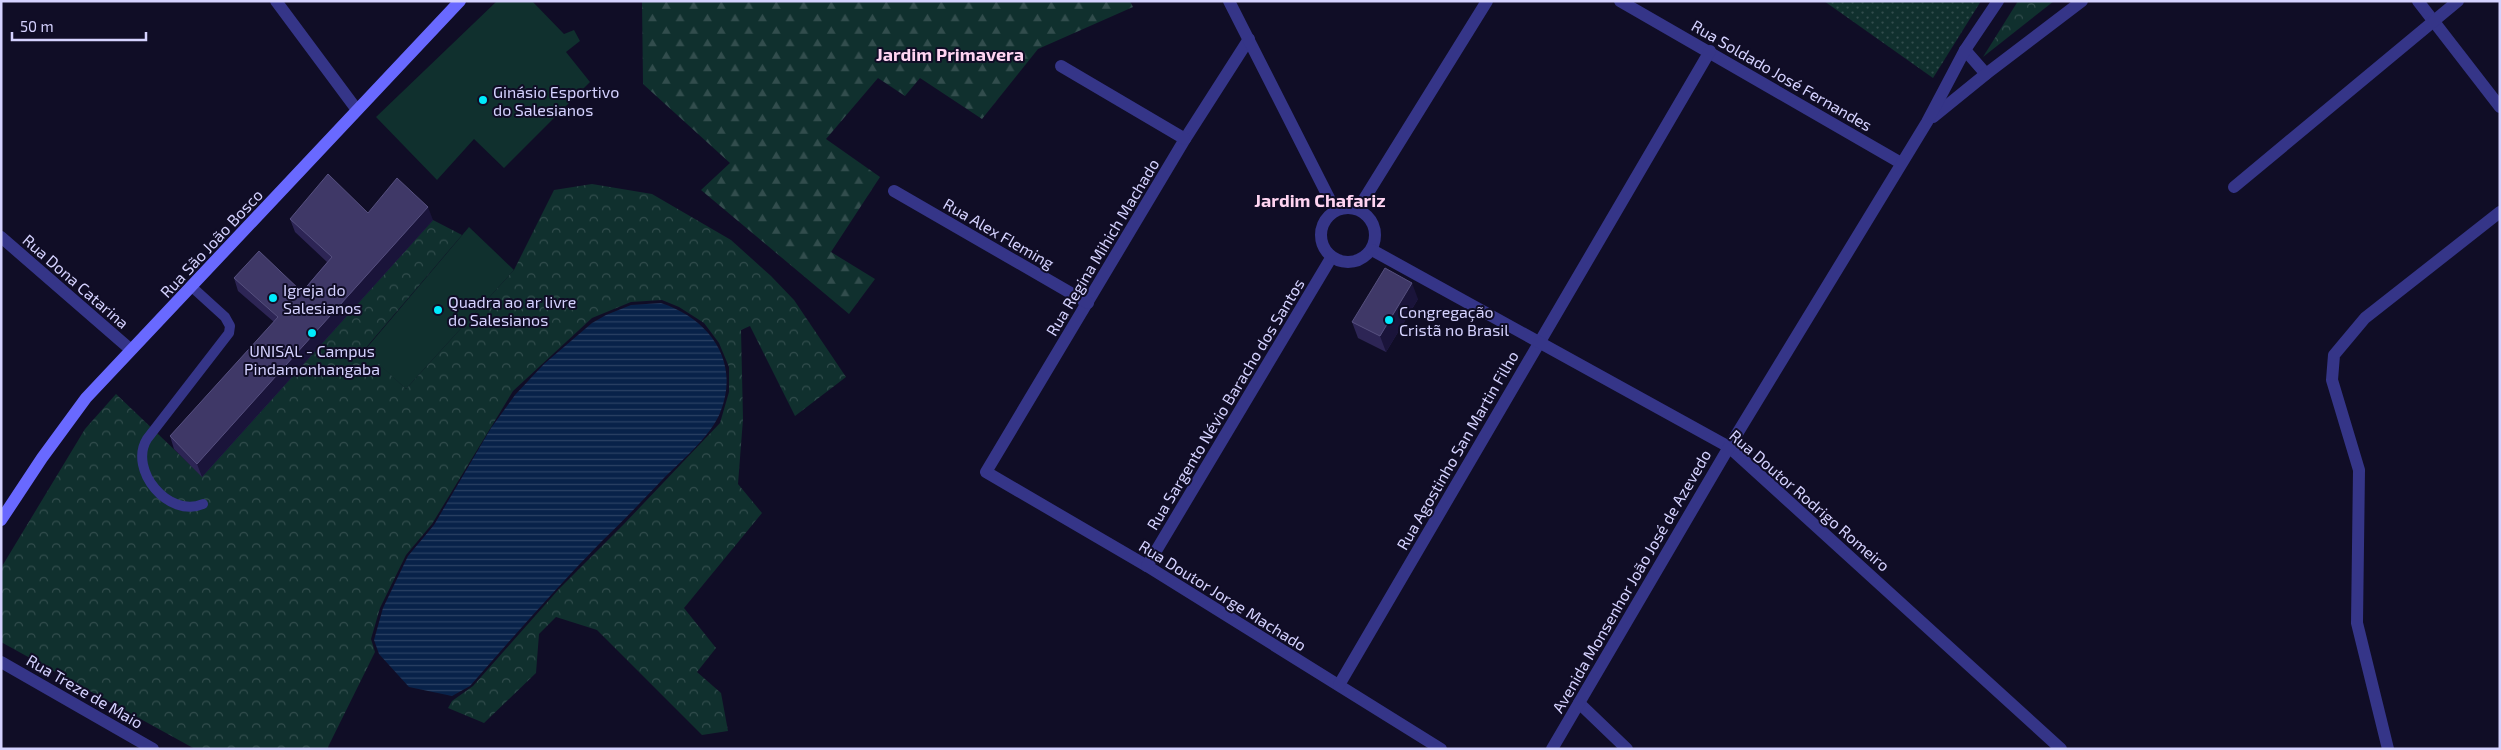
<svg xmlns="http://www.w3.org/2000/svg" width="2501" height="750" viewBox="0 0 2501 750" font-family="'Exo 2',sans-serif">
<style>
.grass{fill:#10302e}
.forest{fill:url(#forest-firs)}
.park{fill:url(#park-crowns)}
.garden{fill:url(#garden-dots)}
.water{fill:url(#water-rules)}
.lines{fill:none;stroke-linecap:round;stroke-linejoin:round}
.service{stroke:#353588;stroke-width:10}
.minor{stroke:#353588;stroke-width:12}
.tertiary{stroke:#353588;stroke-width:12}
.secondary{stroke:#6969ff;stroke-width:12}
.wall{fill:#2d2555}
.shaded-wall{fill:#1a143a}
.building{fill:#3f3867;stroke:#56507f}
.poi-dot{fill:#00ebfd;stroke:#100d26;stroke-width:2}
.labels{text-anchor:middle;dominant-baseline:central;stroke-width:4;stroke-linejoin:round;paint-order:stroke}
.street-label{font-size:16px;fill:#d5d2ff;stroke:#100d26}
.poi-label{font-size:16px;fill:#d5d2ff;stroke:#100d26;text-anchor:start}
.neighbourhood-label{font-size:18px;font-weight:bold;fill:#ffd4f1;stroke:#100d26}
</style>
<defs>
<pattern id="forest-firs" width="22" height="20" patternUnits="userSpaceOnUse" patternTransform="scale(1.25)"><rect width="22" height="20" fill="#10302e"/><path d="M5 1l3.5 6h-7zM16 11l3.5 6h-7z" fill="#324d4d"/></pattern>
<pattern id="park-crowns" width="20" height="18" patternUnits="userSpaceOnUse" patternTransform="scale(1.25)"><rect width="20" height="18" fill="#10302e"/><path d="M2 6a3 3 0 1 1 6 0M12 15a3 3 0 1 1 6 0" fill="none" stroke="#324d4d"/></pattern>
<pattern id="garden-dots" width="8" height="8" patternUnits="userSpaceOnUse" patternTransform="scale(1.25)"><rect width="8" height="8" fill="#10302e"/><path d="M2 2h.1M6 6h.1" fill="none" stroke="#324d4d" stroke-width="1.8" stroke-linecap="round"/></pattern>
<pattern id="water-rules" width="6" height="5" patternUnits="userSpaceOnUse" patternTransform="scale(1.25)"><rect width="6" height="5" fill="#082249"/><path d="M0 2.5h6" fill="none" stroke="#2b4164"/></pattern>
</defs>
<rect width="100%" height="100%" fill="#100d26"/>
<g class="grass">
<path d="M497,1H532L564,34L574,30L580,41L566,52L590,82L504,168L474,139L437,180L376,117Z"/>
<path d="M469,227L514,270L406,389L364,351Z"/>
</g>
<path class="forest" d="M642,1H1130L1133,7L1038,49L982,119L920,78L905,96L878,78L826,139L880,177L831,252L875,279L849,314L701,190L730,163L643,84Z"/>
<g class="park">
<path d="M2018,1H2054L1983,57Z"/>
<path d="M592,184L652,194L731,240L771,276L794,300L846,377L795,416L750,326L741,330L743,419L738,484L762,513L684,608L716,648L697,672L721,693L728,731L702,735L597,630L556,617L539,634L536,673L484,723L448,708L452,701L473,686L559,589L624,524L720,423L729,392V367L719,343L704,323L679,307L662,300L631,302L592,318L513,391L432,524L406,555L380,608L371,639L375,652L327,749H195L1,642V568L85,429L116,394L202,476L433,220L462,235L364,350L406,389L514,270L554,190Z"/>
</g>
<path class="garden" d="M1824,1H1981L1933,78Z"/>
<path class="water" d="M661,303C710,319 741,362 720,413C710,437 681,461 663,479C643,500 623,521 602,541C556,588 513,637 470,686L452,696L409,687L379,654L374,640L383,608L408,556L434,525L491,428L515,395L544,364L592,323L606,315L631,305Z"/>
<g class="lines">
<path class="service" d="M192,287L225,317L230,326L229,333L147,439C128,470 169,519 203,504"/>
<g class="minor">
<path d="M276,1L357,110"/>
<path d="M1620,1L1901,163"/>
<path d="M2418,1L2500,107"/>
<path d="M1249,39L1185,139L986,472L1147,566L1441,749"/>
<path d="M1061,66L1185,139"/>
<path d="M2234,187L2458,1"/>
<path d="M894,191L1088,303"/>
<path d="M1358,209L1487,1"/>
<path d="M1,237L130,349"/>
<path d="M1729,447L2061,749"/>
<path d="M1147,566L1331,258"/>
<path d="M1,662L153,749"/>
<path d="M1339,685L1710,51"/>
<path d="M1579,703L1627,749"/>
<path d="M2388,749L2357,623L2359,470L2332,380L2334,355L2365,318L2500,212"/>
</g>
<g class="tertiary">
<path d="M1229,1L1335,210"/>
<path d="M1965,50L1986,74"/>
<path d="M1933,117L1986,74L2082,1"/>
<circle cx="1348" cy="235" r="27"/>
<path d="M1372,250L1729,447"/>
<path d="M1552,749L1729,447L1927,122L1965,50L1998,1"/>
</g>
<path class="secondary" d="M1,520L42,458L86,398L460,1"/>
</g>
<g class="wall">
<path d="M368,213L433,220L202,477L174,449L170,436L274,322L238,291L234,278L302,292L327,262L295,232L290,219Z"/>
<path d="M1418,299L1386,352L1358,338L1352,322Z"/>
</g>
<g class="shaded-wall">
<path d="M428,207L433,220L202,477L197,464Z"/>
<path d="M1412,283L1418,299L1386,352L1380,336Z"/>
</g>
<g class="building">
<path d="M328,174L368,213L397,178L428,207L197,464L170,436L278,317L234,278L259,251L302,292L332,257L290,219Z"/>
<path d="M1385,268L1412,283L1380,336L1352,322Z"/>
</g>
<g class="poi-dot">
<circle cx="483" cy="100" r="5"/>
<circle cx="273" cy="298" r="5"/>
<circle cx="438" cy="310" r="5"/>
<circle cx="1389" cy="320" r="5"/>
<circle cx="312" cy="333" r="5"/>
</g>
<g class="labels">
<g class="street-label">
<text transform="translate(1782 75) rotate(30)">Rua Soldado José Fernandes</text>
<text transform="translate(999 233) rotate(30)">Rua Alex Fleming</text>
<text transform="translate(211 243) rotate(-47)">Rua São João Bosco</text>
<text transform="translate(1102 247) rotate(-59)">Rua Regina Mihich Machado</text>
<text transform="translate(76 281) rotate(41)">Rua Dona Catarina</text>
<text transform="translate(1225 404) rotate(-59)">Rua Sargento Névio Baracho dos Santos</text>
<text transform="translate(1457 450) rotate(-60)">Rua Agostinho San Martin Filho</text>
<text transform="translate(1810 500) rotate(41)">Rua Doutor Rodrigo Romeiro</text>
<text transform="translate(1631 581) rotate(-60)">Avenida Monsenhor João José de Azevedo</text>
<text transform="translate(1223 595) rotate(32)">Rua Doutor Jorge Machado</text>
<text transform="translate(85 691) rotate(30)">Rua Treze de Maio</text>
</g>
<g class="poi-label">
<text x="493" y="91">Ginásio Esportivo<tspan x="493" dy="18">do Salesianos</tspan></text>
<text x="283" y="289">Igreja do<tspan x="283" dy="18">Salesianos</tspan></text>
<text x="448" y="301">Quadra ao ar livre<tspan x="448" dy="18">do Salesianos</tspan></text>
<text x="1399" y="311">Congregação<tspan x="1399" dy="18">Cristã no Brasil</tspan></text>
<text x="312" y="350" text-anchor="middle">UNISAL - Campus<tspan x="312" dy="18">Pindamonhangaba</tspan></text>
</g>
<g class="neighbourhood-label">
<text x="950" y="54">Jardim Primavera</text>
<text x="1320" y="200">Jardim Chafariz</text>
</g>
</g>
<rect width="2501" height="750" fill="none" stroke="#d5d2ff" stroke-width="5"/>
<path d="M12 32v8h134v-8" fill="none" stroke="#d5d2ff" stroke-width="2.5"/>
<text x="20" y="32" font-size="15" fill="#d5d2ff" stroke="#100d26" stroke-width="4" paint-order="stroke">50 m</text>
</svg>
